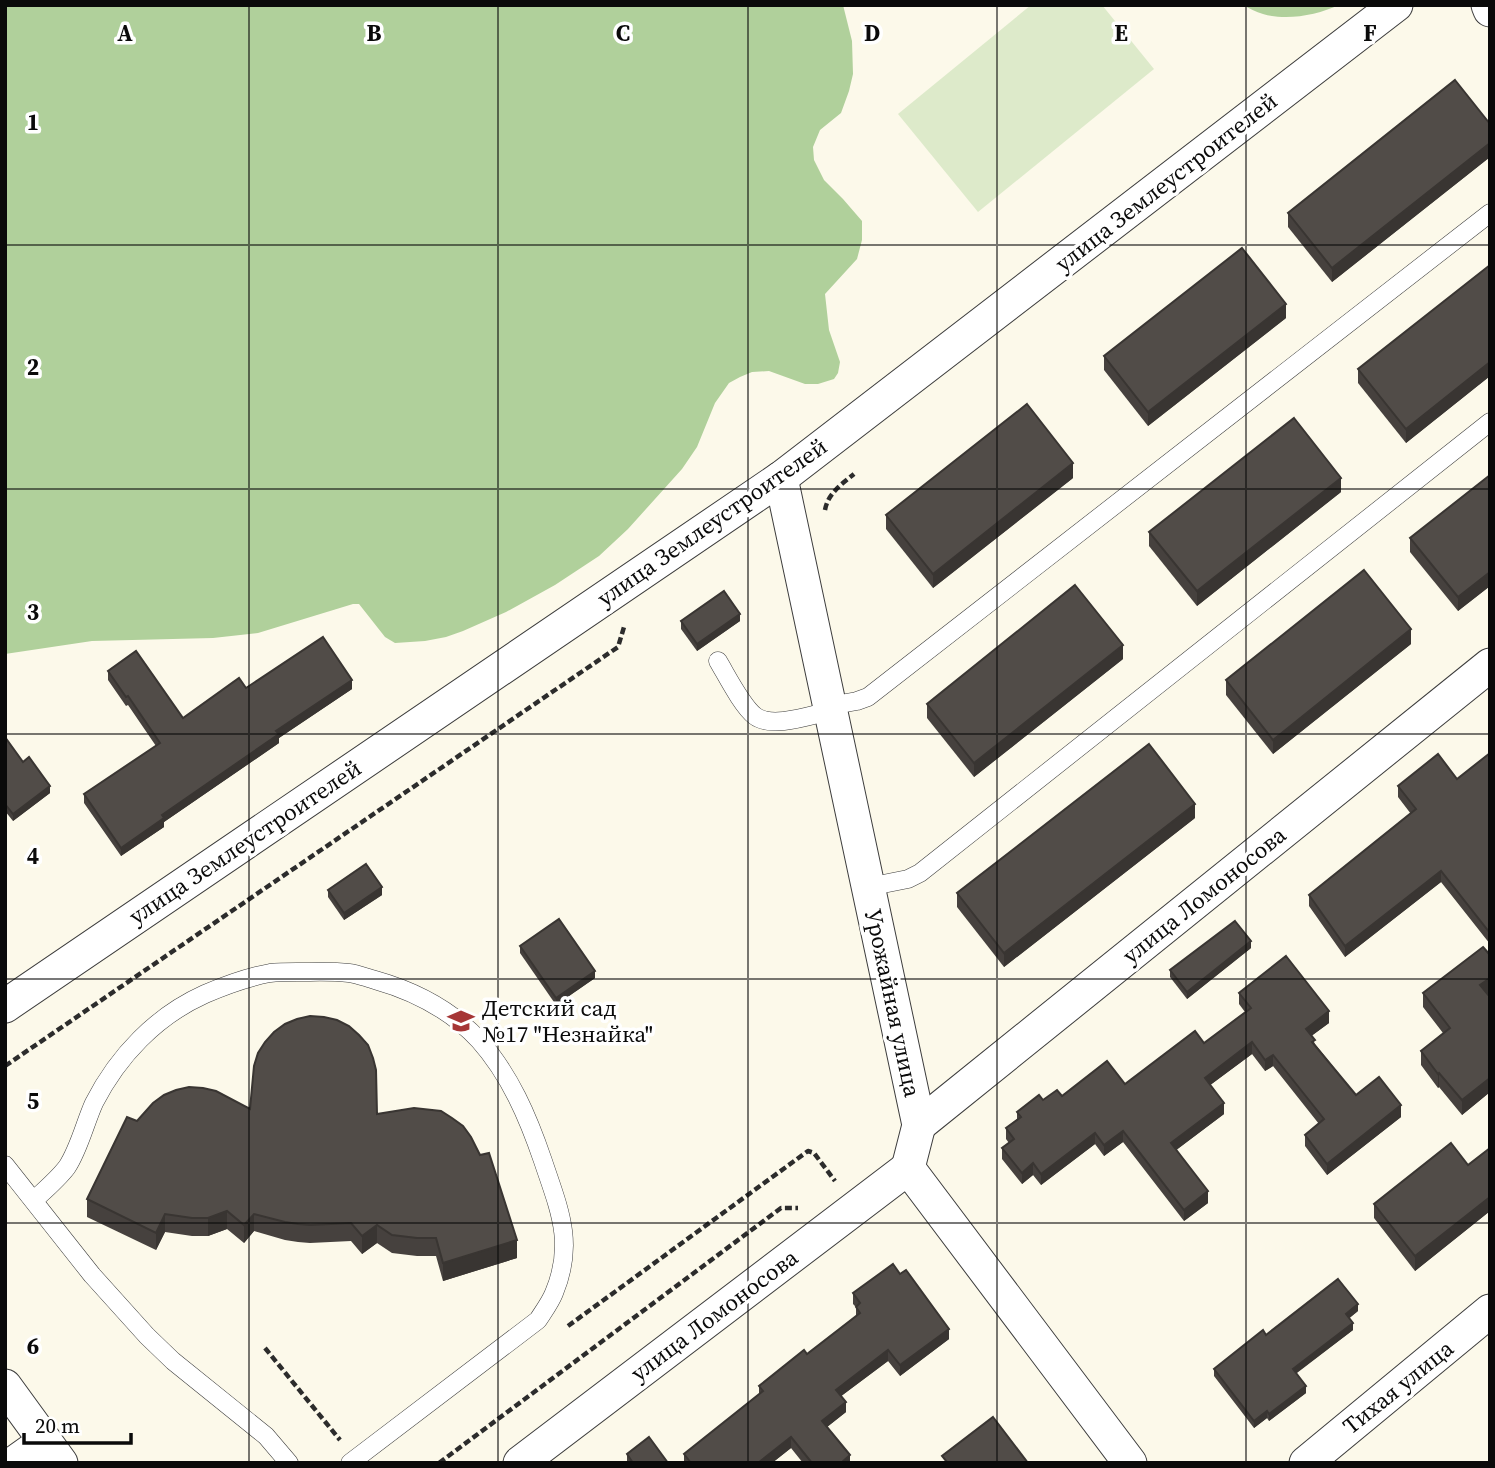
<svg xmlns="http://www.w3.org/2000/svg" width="1495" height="1468" viewBox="0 0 1495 1468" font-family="'Source Serif 4',serif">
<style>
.forest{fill:#b0d09b}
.pitch{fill:#ddeaca}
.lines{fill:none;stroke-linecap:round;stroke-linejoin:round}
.lane-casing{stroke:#3d3d3d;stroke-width:19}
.street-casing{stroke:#3d3d3d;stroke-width:35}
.path{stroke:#2c2c2c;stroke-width:4.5;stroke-dasharray:7 3.5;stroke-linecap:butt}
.lane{stroke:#fff;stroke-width:18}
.street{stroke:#fff;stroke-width:33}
.wall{fill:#46413e}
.shaded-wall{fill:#393532}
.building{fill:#514c48;stroke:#393532;stroke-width:2}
.grid{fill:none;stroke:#0a0a0a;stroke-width:2;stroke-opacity:0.55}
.labels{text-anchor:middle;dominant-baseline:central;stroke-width:7;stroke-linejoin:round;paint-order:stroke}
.street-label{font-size:23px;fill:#0a0a0a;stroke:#fff}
.poi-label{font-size:23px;fill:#0a0a0a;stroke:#fff;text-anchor:start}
.grid-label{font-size:23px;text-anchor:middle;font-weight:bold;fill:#0a0a0a;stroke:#fff;stroke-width:7;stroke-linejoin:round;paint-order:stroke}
</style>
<rect width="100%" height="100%" fill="#fcf9ea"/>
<g class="forest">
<path d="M5,5H843L852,41L853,74L849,91L841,113L820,130L813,147L814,160L824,180L843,199L862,221V240L857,259L825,294L829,330L840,362L838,373L834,379L818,384H805L769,371L752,372L740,377L729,383L715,403L697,447L682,469L628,529L599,556L555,585L506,612L463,631L446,637L425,641L395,643L385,637L359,604H353L258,633L213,638L92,641L5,654Z"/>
<path d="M1243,5H1339C1317,15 1287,21 1263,14C1256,12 1249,8 1243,5Z"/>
</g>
<path class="pitch" d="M1031,5H1102L1154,69L978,212L898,114Z"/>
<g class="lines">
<g class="lane-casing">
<g id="lane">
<path d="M718,661C727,676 742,706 755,716C772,729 811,715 830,711"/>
<path d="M829,706L857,701L868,697L1490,213"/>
<path d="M868,887L908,879L920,873L1490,422"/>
<path d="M5,1165L92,1275L147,1336L173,1361L266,1436L289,1463"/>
<path d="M34,1200C45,1190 58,1179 67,1167C79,1149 85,1123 94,1103C118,1056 156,1016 205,994C226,985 248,977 270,973C279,972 288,972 297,972C314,972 332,971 349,973C358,974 367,978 375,980C414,991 451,1010 479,1040C510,1075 528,1117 543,1161C559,1209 575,1243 554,1293C550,1303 543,1312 538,1320L350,1463"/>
</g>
</g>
<g class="street-casing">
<g id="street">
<path d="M1488,5L1490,10"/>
<path d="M781,478L919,1125L908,1168L1130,1463"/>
<path d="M5,1006L781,478L1396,5"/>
<path d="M919,1125L1490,665"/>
<path d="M5,1386L61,1463"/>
<path d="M14,1463L45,1441"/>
<path d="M520,1463L908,1168"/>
<path d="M1306,1463L1490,1311"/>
</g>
</g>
<g class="path">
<path d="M825,510C828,493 842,484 854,474"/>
<path d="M5,1066L618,647L624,627"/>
<path d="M568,1326L808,1151L814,1153L835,1181"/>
<path d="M265,1348L340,1440"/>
<path d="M439,1463L781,1208H798"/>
</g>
<use href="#lane" class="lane"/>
<use href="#street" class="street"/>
</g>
<g class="wall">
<path d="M1490,124V157L1332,282L1288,227V213Z"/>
<path d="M1490,265V376L1406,443L1358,383V369Z"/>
<path d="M1286,318L1148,426L1104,370V356Z"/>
<path d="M1490,475V586L1458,611L1410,552V538Z"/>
<path d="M1073,478L933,588L886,529V515Z"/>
<path d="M1341,492L1197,606L1149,546V532Z"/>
<path d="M681,621H740L697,651L681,629Z"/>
<path d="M1411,644L1273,754L1226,695V680Z"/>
<path d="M1123,659L974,777L927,718V704Z"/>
<path d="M108,671L183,718L246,688L352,689L279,738V743L164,822V827L121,856L84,803V794L156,746L128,705L126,706L108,680Z"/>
<path d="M5,737L23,762L50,793L13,821L5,811Z"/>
<path d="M1490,753V944L1441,882L1345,957L1309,906V895L1411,814L1398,797V786L1457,779Z"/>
<path d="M1195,818L1004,967L957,907V893Z"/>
<path d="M328,890L382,895L344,920L328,897Z"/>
<path d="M520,946L595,978L556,1005L520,953Z"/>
<path d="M1251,948L1187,999L1170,977V970Z"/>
<path d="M1490,955V992L1487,994L1490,997V1092L1462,1115L1439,1087L1438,1088L1421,1065V1051L1443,1033L1423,1007V993Z"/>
<path d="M1239,993L1329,1023L1311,1036L1315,1044L1356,1095L1401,1117L1327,1175L1305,1146V1135L1319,1124L1273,1066L1265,1071L1252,1054L1210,1085L1224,1114L1176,1150L1208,1203L1184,1221L1123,1142L1104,1156L1095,1144L1041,1185L1033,1175L1022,1184L1002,1159V1148L1009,1143L1006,1139V1128L1017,1119V1112L1043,1100L1125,1084L1204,1043L1245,1012L1239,1004Z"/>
<path d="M250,1109L377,1114L517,1258L443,1281L436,1256H417L392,1253L377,1243L362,1254L351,1241L310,1243L298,1242L285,1240L254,1231L244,1243L227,1229L208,1236H192L165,1232L156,1250L87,1217V1199L137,1121Z"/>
<path d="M1490,1148V1211L1415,1271L1374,1218V1204L1468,1165Z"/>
<path d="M853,1293L949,1339L900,1376L888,1361L841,1396L846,1412L827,1427L850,1463H803L791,1448L772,1463H684V1454L759,1394V1386L807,1354L856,1317V1307L853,1304Z"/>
<path d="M1358,1311L1349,1318L1353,1330L1296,1373L1306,1393L1269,1421L1267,1418L1254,1428L1214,1376V1369L1266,1335Z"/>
<path d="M627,1454L668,1463H628L627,1461Z"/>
</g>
<g class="shaded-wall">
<path d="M1490,143V157L1332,282V268Z"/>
<path d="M1286,304V318L1148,426V412Z"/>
<path d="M1490,362V376L1406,443V429Z"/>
<path d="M1073,463V478L933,588V574Z"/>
<path d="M1341,478V492L1197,606V591Z"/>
<path d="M1490,572V586L1458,611V597Z"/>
<path d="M740,614V621L697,651V644Z"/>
<path d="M1411,629V644L1273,754V740Z"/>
<path d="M1123,645V659L974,777V763Z"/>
<path d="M352,680V689L279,738V743L164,822V827L121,856V848L162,815L276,731Z"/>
<path d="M50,786V793L13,821V814Z"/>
<path d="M1195,804V818L1004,967V953Z"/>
<path d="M1441,871V882L1345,957V946Z"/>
<path d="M382,887V895L344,920V913Z"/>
<path d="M1251,941V948L1187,999V992Z"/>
<path d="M595,971V978L556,1005V998Z"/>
<path d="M1490,978V992L1480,999V985Z"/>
<path d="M1329,1011V1023L1306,1040V1029Z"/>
<path d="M1252,1042V1054L1205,1089V1078Z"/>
<path d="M1273,1055V1066L1265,1071V1060Z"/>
<path d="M1439,1073V1087L1438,1088V1074Z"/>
<path d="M1490,1078V1092L1462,1115V1100Z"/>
<path d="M1224,1103V1114L1171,1154V1143Z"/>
<path d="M1401,1105V1117L1327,1175V1164Z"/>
<path d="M1123,1131V1142L1104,1156V1145Z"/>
<path d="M1095,1133V1144L1041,1185V1174Z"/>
<path d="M1033,1163V1175L1022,1184V1173Z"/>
<path d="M1208,1191V1203L1184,1221V1210Z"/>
<path d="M1490,1197V1211L1415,1271V1256Z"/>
<path d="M227,1211V1229L208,1236V1218Z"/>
<path d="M165,1214V1232L156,1250V1233Z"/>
<path d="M254,1214V1231L244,1243V1225Z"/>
<path d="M377,1225V1243L362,1254V1236Z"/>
<path d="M517,1240V1258L443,1281V1263Z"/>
<path d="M1358,1304V1311L1346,1321V1314Z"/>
<path d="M1353,1323V1330L1293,1376V1369Z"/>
<path d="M949,1329V1339L900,1376V1365Z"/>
<path d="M888,1350V1361L836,1400V1390Z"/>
<path d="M1306,1386V1393L1269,1421V1414Z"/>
<path d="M846,1402V1412L822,1431V1421Z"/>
<path d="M1267,1411V1418L1254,1428V1421Z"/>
<path d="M791,1437V1448L772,1463H758Z"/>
<path d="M850,1455V1463H841Z"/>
</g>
<g class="building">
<path d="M1455,80L1490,124V143L1332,268L1288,213Z"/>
<path d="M1242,248L1286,304L1148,412L1104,356Z"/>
<path d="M1490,265V362L1406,429L1358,369Z"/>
<path d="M1027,404L1073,463L933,574L886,515Z"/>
<path d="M1294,418L1341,478L1197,591L1149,532Z"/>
<path d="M1490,475V572L1458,597L1410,538Z"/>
<path d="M1364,570L1411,629L1273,740L1226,680Z"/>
<path d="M1075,585L1123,645L974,763L927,704Z"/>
<path d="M724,591L740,614L697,644L681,621Z"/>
<path d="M323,637L352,680L276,731L279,734L162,815L164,818L121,848L84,794L160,743L128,696L126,697L108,671L136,651L183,718L239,678L246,688Z"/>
<path d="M5,737L23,762L29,757L50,786L13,814L5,804Z"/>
<path d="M1149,744L1195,804L1004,953L957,893Z"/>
<path d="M1490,753V933L1441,871L1345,946L1309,895L1416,809L1398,786L1438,754L1457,779Z"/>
<path d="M366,864L382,887L344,913L328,890Z"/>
<path d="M559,919L595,971L556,998L520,946Z"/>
<path d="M1235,921L1251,941L1187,992L1170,970Z"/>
<path d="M1483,947L1490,955V978L1480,985L1490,997V1078L1462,1100L1439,1073L1438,1074L1421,1051L1450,1028L1423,993Z"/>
<path d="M1286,956L1329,1011L1306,1029L1315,1040L1312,1042L1356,1095L1379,1077L1401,1105L1327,1164L1305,1135L1324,1119L1273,1055L1265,1060L1252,1042L1205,1078L1224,1103L1171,1143L1208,1191L1184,1210L1123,1131L1104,1145L1095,1133L1041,1174L1033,1163L1022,1173L1002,1148L1014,1139L1006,1128L1021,1117L1017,1112L1039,1095L1043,1100L1057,1090L1062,1096L1107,1061L1125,1084L1195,1031L1204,1043L1251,1008L1239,993Z"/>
<path d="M310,1016L324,1017L337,1020L349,1026L359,1035L368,1045L373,1058L376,1070L377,1114L414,1108L441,1111L452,1118L463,1126L471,1137L480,1155L489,1153L517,1240L443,1263L436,1238H417L392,1235L377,1225L362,1236L351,1223L310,1225L298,1224L285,1222L254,1214L244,1225L227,1211L208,1218H192L165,1214L156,1233L87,1199L127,1117L137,1121L153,1103L164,1095L176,1090L189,1087L203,1088L216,1091L250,1109L254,1066L258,1053L265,1042L274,1032L285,1024L297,1019Z"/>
<path d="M1451,1143L1468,1165L1490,1148V1197L1415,1256L1374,1204Z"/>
<path d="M893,1264L900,1274L906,1270L949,1329L900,1365L888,1350L836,1390L846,1402L822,1421L850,1455L841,1463H812L791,1437L758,1463H691L684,1454L763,1391L759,1386L804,1350L807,1354L860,1313L856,1307L860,1303L853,1293Z"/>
<path d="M1338,1279L1358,1304L1346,1314L1353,1323L1293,1369L1306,1386L1269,1414L1267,1411L1254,1421L1214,1369L1263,1330L1266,1335Z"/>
<path d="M993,1417L1028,1463H946L947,1462L942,1456Z"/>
<path d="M649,1437L668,1463H633L627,1454Z"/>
</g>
<path class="grid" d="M249,5V1463M498,5V1463M748,5V1463M997,5V1463M1246,5V1463M5,245H1490M5,489H1490M5,734H1490M5,979H1490M5,1223H1490"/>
<defs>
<g id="school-bare" transform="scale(2.1)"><path d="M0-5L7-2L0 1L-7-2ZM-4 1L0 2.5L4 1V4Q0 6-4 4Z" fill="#a63636" stroke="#fff" stroke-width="2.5" paint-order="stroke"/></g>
</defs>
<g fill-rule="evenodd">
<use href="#school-bare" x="461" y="1021"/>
</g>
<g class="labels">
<g class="street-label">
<text transform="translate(1166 182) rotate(-38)">улица Землеустроителей</text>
<text transform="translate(712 522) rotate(-35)">улица Землеустроителей</text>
<text transform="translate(245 842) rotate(-34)">улица Землеустроителей</text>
<text transform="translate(1204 895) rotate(-39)">улица Ломоносова</text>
<text transform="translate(893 1003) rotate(78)">Урожайная улица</text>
<text transform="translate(714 1315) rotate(-37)">улица Ломоносова</text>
<text transform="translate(1398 1387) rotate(-39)">Тихая улица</text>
</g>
<g class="poi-label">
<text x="482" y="1008">Детский сад<tspan x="482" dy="26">№17 "Незнайка"</tspan></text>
</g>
</g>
<g class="grid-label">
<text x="125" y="41">A</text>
<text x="374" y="41">B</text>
<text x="623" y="41">C</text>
<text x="872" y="41">D</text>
<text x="1121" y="41">E</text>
<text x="1370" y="41">F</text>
<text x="33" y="130">1</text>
<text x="33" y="375">2</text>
<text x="33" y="620">3</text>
<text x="33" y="864">4</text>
<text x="33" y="1109">5</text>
<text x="33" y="1354">6</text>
</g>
<rect width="1495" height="1468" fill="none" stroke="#0a0a0a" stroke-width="14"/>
<path d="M24 1433v10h107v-10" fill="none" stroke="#0a0a0a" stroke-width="3.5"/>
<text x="35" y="1433" font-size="21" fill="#0a0a0a" stroke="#ffffff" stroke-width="5" paint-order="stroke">20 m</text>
</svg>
